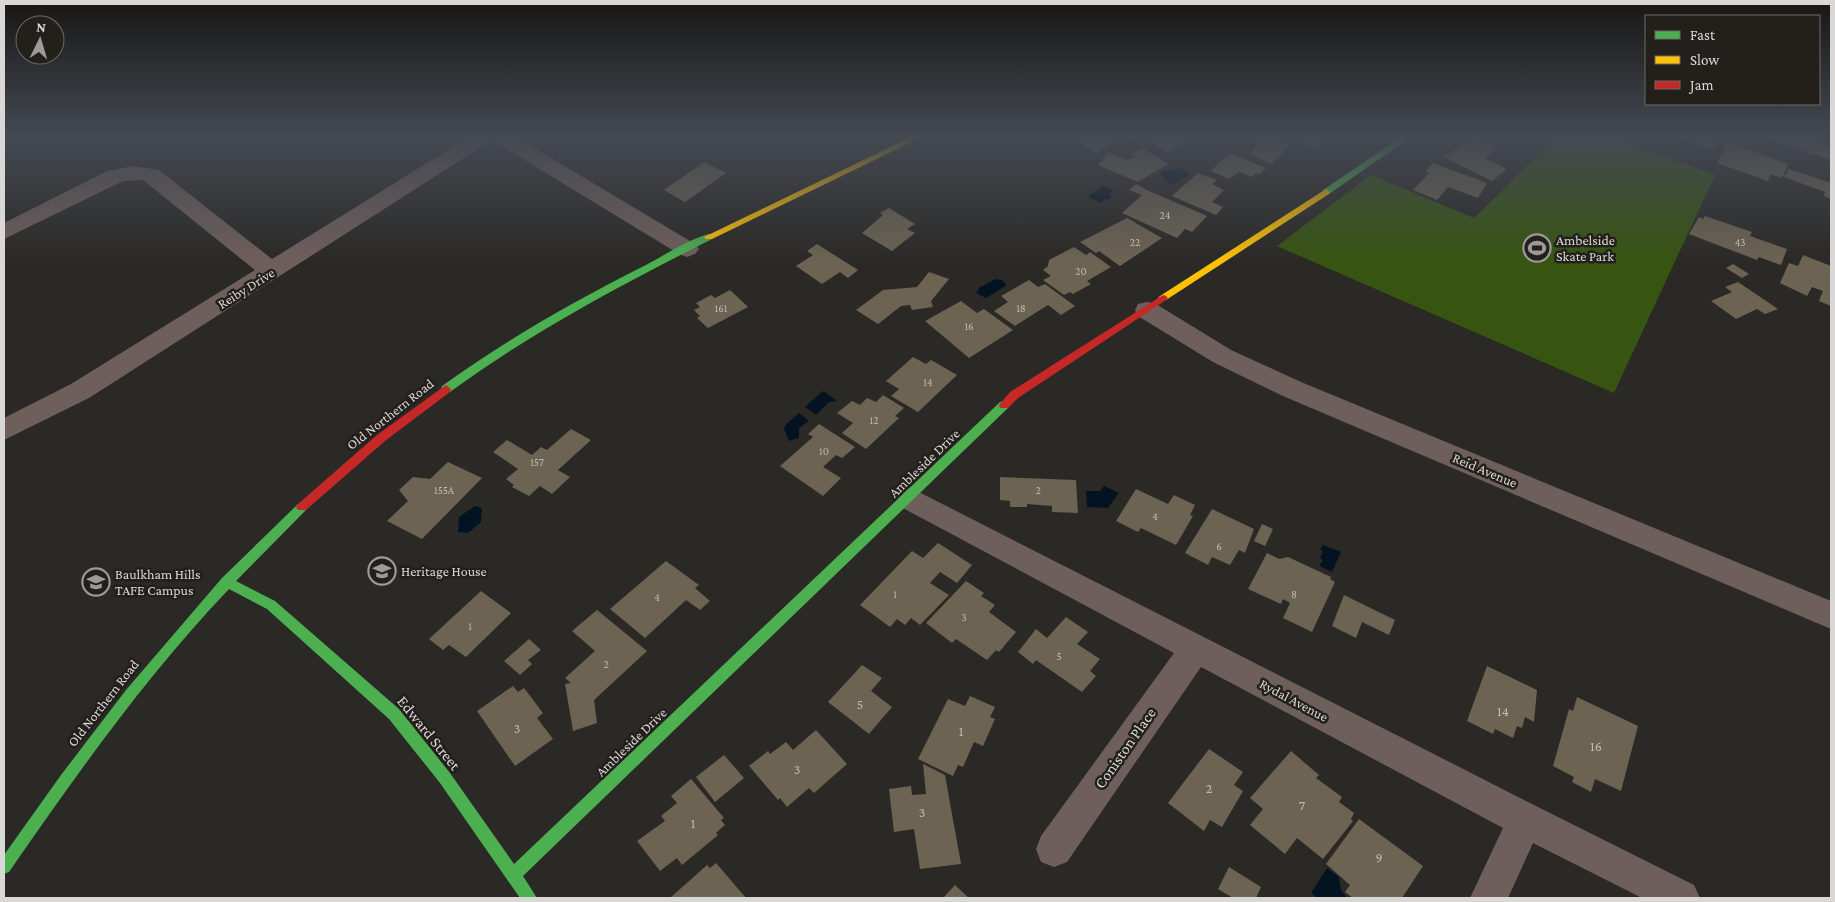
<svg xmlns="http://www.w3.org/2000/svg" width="1835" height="902" viewBox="0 0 1835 902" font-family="'Crimson Pro',serif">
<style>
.green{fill:#375511}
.water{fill:#041322}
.building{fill:#6c6352}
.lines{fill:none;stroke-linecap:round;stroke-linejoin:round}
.street{fill:#6f5f5c;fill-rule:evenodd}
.fast{fill:#4caf50;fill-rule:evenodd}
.slow{fill:#ffc107;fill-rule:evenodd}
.jam{fill:#c62828;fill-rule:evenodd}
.labels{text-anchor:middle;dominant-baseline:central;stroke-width:5;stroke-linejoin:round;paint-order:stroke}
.number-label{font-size:11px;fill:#bebbb5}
.poi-label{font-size:14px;fill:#dad8d6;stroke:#23201c;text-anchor:start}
.street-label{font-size:14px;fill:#dad8d6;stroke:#23201c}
.near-number-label{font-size:14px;fill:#bebbb5}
.near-street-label{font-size:16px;fill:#dad8d6;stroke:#23201c}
</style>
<rect width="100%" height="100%" fill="#2b2926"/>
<path class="green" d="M1556,137H1611L1715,175L1614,393L1277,246L1371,175L1474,218Z"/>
<g class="water">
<path d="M1183,168L1190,175L1178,180L1177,183L1168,184L1160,172Z"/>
<path d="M1103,185L1114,190L1109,194L1112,196L1108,200L1105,199L1100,203L1088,197Z"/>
<path d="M996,279L1002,280L1007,285L986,298L976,293L980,287Z"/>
<path d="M823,391L837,401L829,402L816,415L805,407Z"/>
<path d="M799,413L809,421L799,428V438L789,441L784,429L786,424Z"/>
<path d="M1104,486L1119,493L1108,508L1087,507L1086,491H1100Z"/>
<path d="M475,506L482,508L481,522L468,533L458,532L459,517Z"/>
<path d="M1323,545L1341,552L1332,572L1319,566L1323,560L1320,558L1323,551L1320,549Z"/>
<path d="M1327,868L1339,877L1341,890L1347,898H1317L1311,893Z"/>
</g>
<g class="building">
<path d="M1071,137H1113L1110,138L1117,142L1096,153Z"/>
<path d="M1117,137H1134L1125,143L1115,138Z"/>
<path d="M1154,137H1195L1167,152L1150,142L1156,138Z"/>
<path d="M1255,137H1270L1290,145L1272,164L1249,154L1259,144L1251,141Z"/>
<path d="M1301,137H1328L1316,150L1296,142Z"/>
<path d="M1474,137L1498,148L1485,158L1507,169L1492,181L1444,157Z"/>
<path d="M1677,137H1711L1719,140L1713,150Z"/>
<path d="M1731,143L1788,164L1782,178L1771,174L1768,181L1717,163L1726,144Z"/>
<path d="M1143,148L1168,164L1138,182L1098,165L1108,153L1127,160L1135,156L1131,154Z"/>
<path d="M1229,153L1266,168L1259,175L1256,173L1252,177L1239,172L1229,179L1211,171Z"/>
<path d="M704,162L726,173L685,202L664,190Z"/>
<path d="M1433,163L1487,183L1478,198L1448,187L1437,200L1413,190L1429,173L1425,171Z"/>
<path d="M1789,169L1831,183V199L1824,196L1825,192L1784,177Z"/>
<path d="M1198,173L1217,180L1212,184L1224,190L1212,202L1223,207L1216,215L1172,196Z"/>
<path d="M1136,184L1147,190L1207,216L1192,232L1185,229L1177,238L1122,213L1142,195L1129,190Z"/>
<path d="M889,208L915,224L907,229L915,233L892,251L862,233L883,215L880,213Z"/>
<path d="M1705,216L1752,232L1750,236L1787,249L1781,265L1759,257L1757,260L1689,234L1699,217L1703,219Z"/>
<path d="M1127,218L1162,238L1120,266L1099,251L1096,253L1080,242Z"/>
<path d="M817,244L858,270L848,278L840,272L822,284L796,266L813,255L807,251Z"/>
<path d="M1074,247L1086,255L1090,252L1111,267L1087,281L1091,284L1073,294L1070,292L1064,295L1043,280L1051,276L1043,270L1048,266L1049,260Z"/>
<path d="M1803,255L1831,266V306L1819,301L1823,291L1812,287L1807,296L1780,283L1789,263L1798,266Z"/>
<path d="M1733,264L1749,274L1742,278L1726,268Z"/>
<path d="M929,272L949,279L931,301L933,307L912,310L910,305L901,306L878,324L856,310L883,290L917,287Z"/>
<path d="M1029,280L1038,287L1045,284L1075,306L1061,315L1048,305L1015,326L994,311L1008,302L1001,296Z"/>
<path d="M1738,282L1778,309L1765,314L1757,309L1736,319L1711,301L1732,292L1725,287Z"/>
<path d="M730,290L748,307L708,328L697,318L700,316L694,310L700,307L696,303L711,295L715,298Z"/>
<path d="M961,301L977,313L984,309L1013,330L969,358L925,321Z"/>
<path d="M913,357L926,364L931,360L957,375L918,412L891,396L899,389L886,381Z"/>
<path d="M883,395L904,408L895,416L899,418L866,449L842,433L853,423L837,413L852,401L860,405L867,398L876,402Z"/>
<path d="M819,424L855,447L842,458L836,455L823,467L841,478L823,496L780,466L813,437L808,434Z"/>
<path d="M571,429L591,440L558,470L570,477L552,494L540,486L529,496L512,487L514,485L506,479L518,469L493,452L507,440L532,455L541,447L547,450Z"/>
<path d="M448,462L482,478L422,539L387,521L408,501L399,490L413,477L430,479Z"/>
<path d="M1000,477L1076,480L1078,513L1052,512V506L1027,504V507H1010V501L1000,500Z"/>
<path d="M1136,489L1168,504L1174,495L1195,505L1190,515L1193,516L1176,545L1141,528L1138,532L1116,521Z"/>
<path d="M1212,509L1254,529L1245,553L1239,550L1230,565L1212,557L1208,565L1185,553Z"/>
<path d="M1262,524L1273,529L1265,546L1254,541Z"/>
<path d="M938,543L972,565L957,583L940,572L930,583L949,595L920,625L911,618L905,625L897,619L890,627L860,605L912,551L923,558Z"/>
<path d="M1267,553L1279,559L1288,557L1331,577L1330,579L1335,582L1312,632L1283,618L1290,603L1283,599L1281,604L1248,589Z"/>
<path d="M666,561L699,585L695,588L710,601L700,610L686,600L645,638L610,609Z"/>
<path d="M966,581L984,593L981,596L995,605L989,612L1016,632L999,652L996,650L987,660L956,639L952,643L926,623Z"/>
<path d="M481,591L511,613L466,657L449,645L443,650L429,639Z"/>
<path d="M1344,595L1395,620L1389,635L1362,622L1356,638L1332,626Z"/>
<path d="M597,610L647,651L594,700L597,723L573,731L565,684L571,683L565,678L595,651L572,631Z"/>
<path d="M1066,617L1088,632L1077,644L1100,659L1090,671L1096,676L1082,692L1036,660L1033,664L1018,652L1036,629L1047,638Z"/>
<path d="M529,639L541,650L528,660L532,664L520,675L504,661Z"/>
<path d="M862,665L882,678L871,691L892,707L869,734L828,702Z"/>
<path d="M1487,666L1537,690L1534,722L1525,717L1522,728L1517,726L1513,738L1495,729L1493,734L1467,721Z"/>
<path d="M513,686L518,692L524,688L543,713L537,718L553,739L515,766L477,711Z"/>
<path d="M970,696L995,707L990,717L995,719L983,746L974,742L963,767L958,765L953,776L918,759L948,699L965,706Z"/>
<path d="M1577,697L1638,726L1621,791L1595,779L1591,792L1572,782L1574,777L1553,766L1569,709L1573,711Z"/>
<path d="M816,730L847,764L814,793L809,788L787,807L780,798L778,800L749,766L768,751L770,754L786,742L793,750Z"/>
<path d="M1209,749L1243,772L1234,785L1243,791L1222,827L1210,820L1204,831L1168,803Z"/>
<path d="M1291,751L1319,775L1316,778L1342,797L1339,802L1354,813L1351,819L1353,821L1323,859L1297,838L1285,854L1250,825L1263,809L1250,798Z"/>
<path d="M724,755L744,778L715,802L696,777Z"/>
<path d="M923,764L945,775L961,864L920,869L914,829L894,832L889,789L911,786L912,795L926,794Z"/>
<path d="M691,779L724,818L721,820L725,825L716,833L718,835L682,865L677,858L660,871L637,841L665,821L661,816L677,803L671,796Z"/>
<path d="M1359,819L1423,866L1402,898H1353L1345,892L1350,885L1326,864Z"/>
<path d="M716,863L746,898H670L707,865L710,868Z"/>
<path d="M1229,867L1261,887L1256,898H1233L1218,889Z"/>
<path d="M955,885L969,898H943Z"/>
</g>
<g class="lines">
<g class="street">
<path d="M469,137H516L695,244L699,249L695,254L687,257L679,254L492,140L89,398L4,440V418L71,384L255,270L143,180L123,181L4,239V223L107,171L133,166L159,170L272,259Z"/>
<path d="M1771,137H1802L1831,147V160L1774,141Z"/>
<path d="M1147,302L1156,304L1231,350L1301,382L1831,601V629L1283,396L1213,362L1138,316L1135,310L1138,304Z"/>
<path d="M909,487L1538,807L1694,885L1700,898H1642L1533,843L1508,898H1470L1503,828L1201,667L1067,862L1054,867L1041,862L1036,849L1041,836L1174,653L899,506L895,498L899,490Z"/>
</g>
<g class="fast">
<path d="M1401,137H1411L1329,194H1323V190Z"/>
<path d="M709,234L712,235V239C621,285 532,332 450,392H442L441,389L442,386C506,340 574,301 644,266C665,255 687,240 709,234Z"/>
<path d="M1004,401L1008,402L1009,405L1008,408L523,876L537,898H520L440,783L389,719L267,609L229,589C146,676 77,774 9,872L4,874V855L61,775L126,690L222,578L298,504H306L308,507L306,510L236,581L275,601L399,709L450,773L514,864L1000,402Z"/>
</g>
<g class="slow">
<path d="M911,137H922L712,239H706L704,237Z"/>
<path d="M1326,189L1330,192L1329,194L1166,300H1160L1158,298L1160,296Z"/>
</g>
<g class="jam">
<path d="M1163,295L1166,296L1168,298L1166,300L1018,398L1008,408H1000L999,405L1010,392Z"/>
<path d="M446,385L451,389L450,392L385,441L306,510H298L296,507L298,504L377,435Z"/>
</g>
</g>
<linearGradient id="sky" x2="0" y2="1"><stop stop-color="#181715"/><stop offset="0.52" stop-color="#444952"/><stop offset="1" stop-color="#444952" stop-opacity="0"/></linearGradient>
<rect width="1835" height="263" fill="url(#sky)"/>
<defs>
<g id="stadium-ring" transform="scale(1.4375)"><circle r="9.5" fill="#23201c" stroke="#9d9b98" stroke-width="1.5"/><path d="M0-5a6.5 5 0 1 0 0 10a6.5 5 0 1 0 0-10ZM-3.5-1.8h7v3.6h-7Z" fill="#9d9b98"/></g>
<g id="school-ring" transform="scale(1.4375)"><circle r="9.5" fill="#23201c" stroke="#9d9b98" stroke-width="1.5"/><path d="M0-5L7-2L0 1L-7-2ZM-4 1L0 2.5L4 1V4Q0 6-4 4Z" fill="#9d9b98"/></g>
<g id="university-ring" transform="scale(1.4375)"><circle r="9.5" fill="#23201c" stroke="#9d9b98" stroke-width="1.5"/><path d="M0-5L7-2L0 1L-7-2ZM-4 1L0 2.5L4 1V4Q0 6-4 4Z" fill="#9d9b98"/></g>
</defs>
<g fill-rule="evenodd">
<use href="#stadium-ring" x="1537" y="248"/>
<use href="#school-ring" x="382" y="571"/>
<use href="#university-ring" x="96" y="582"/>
</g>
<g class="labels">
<g class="number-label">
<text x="1165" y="215">24</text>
<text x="1135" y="242">22</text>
<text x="1740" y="242">43</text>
<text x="1081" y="271">20</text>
<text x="721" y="308">161</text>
<text x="1021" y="308">18</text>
<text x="969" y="326">16</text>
<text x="928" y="382">14</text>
<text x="874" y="420">12</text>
<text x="824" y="451">10</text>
<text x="537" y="462">157</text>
<text x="444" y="490">155A</text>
<text x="1038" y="490">2</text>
<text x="1155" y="516">4</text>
<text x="1219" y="546">6</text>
<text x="895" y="594">1</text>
<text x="1294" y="594">8</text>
<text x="657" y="597">4</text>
<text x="964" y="617">3</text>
<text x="470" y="626">1</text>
<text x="1059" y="656">5</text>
<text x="606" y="664">2</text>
</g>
<g class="poi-label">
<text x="1556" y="240">Ambelside<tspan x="1556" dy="16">Skate Park</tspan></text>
<text x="401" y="571">Heritage House</text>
<text x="115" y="574">Baulkham Hills<tspan x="115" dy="16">TAFE Campus</tspan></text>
</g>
<g class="street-label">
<text transform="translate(246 288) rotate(-32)">Reiby Drive</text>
<text transform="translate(390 414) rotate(-38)">Old Northern Road</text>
<text transform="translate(924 463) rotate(-44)">Ambleside Drive</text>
<text transform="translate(1485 470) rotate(23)">Reid Avenue</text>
<text transform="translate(1294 700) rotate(28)">Rydal Avenue</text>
<text transform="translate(103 703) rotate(-52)">Old Northern Road</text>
<text transform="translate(631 742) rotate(-44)">Ambleside Drive</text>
</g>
<g class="near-number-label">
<text x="860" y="704">5</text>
<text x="1503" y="711">14</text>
<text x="517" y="728">3</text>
<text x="961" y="731">1</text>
<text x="1596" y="746">16</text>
<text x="797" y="769">3</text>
<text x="1209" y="788">2</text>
<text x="1302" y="805">7</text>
<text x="922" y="812">3</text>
<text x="693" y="823">1</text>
<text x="1379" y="857">9</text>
</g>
<g class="near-street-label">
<text transform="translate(429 733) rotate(51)">Edward Street</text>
<text transform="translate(1125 748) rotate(-55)">Coniston Place</text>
</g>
</g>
<rect width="1835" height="902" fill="none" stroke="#dad8d6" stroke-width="10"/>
<rect x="1645" y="15" width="175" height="90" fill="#23201c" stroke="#6c6a66"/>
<rect x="1655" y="31" width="25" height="8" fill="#4caf50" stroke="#6c6a66"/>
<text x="1690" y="40" font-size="15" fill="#dad8d6">Fast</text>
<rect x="1655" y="56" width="25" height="8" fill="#ffc107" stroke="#6c6a66"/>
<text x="1690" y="65" font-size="15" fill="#dad8d6">Slow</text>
<rect x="1655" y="81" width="25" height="8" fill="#c62828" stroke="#6c6a66"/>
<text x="1690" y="90" font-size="15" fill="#dad8d6">Jam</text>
<g transform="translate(40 40) rotate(5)"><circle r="24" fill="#23201c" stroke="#6c6a66"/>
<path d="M0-4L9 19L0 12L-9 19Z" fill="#9d9b98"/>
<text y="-8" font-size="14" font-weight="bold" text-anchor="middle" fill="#dad8d6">N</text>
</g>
</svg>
